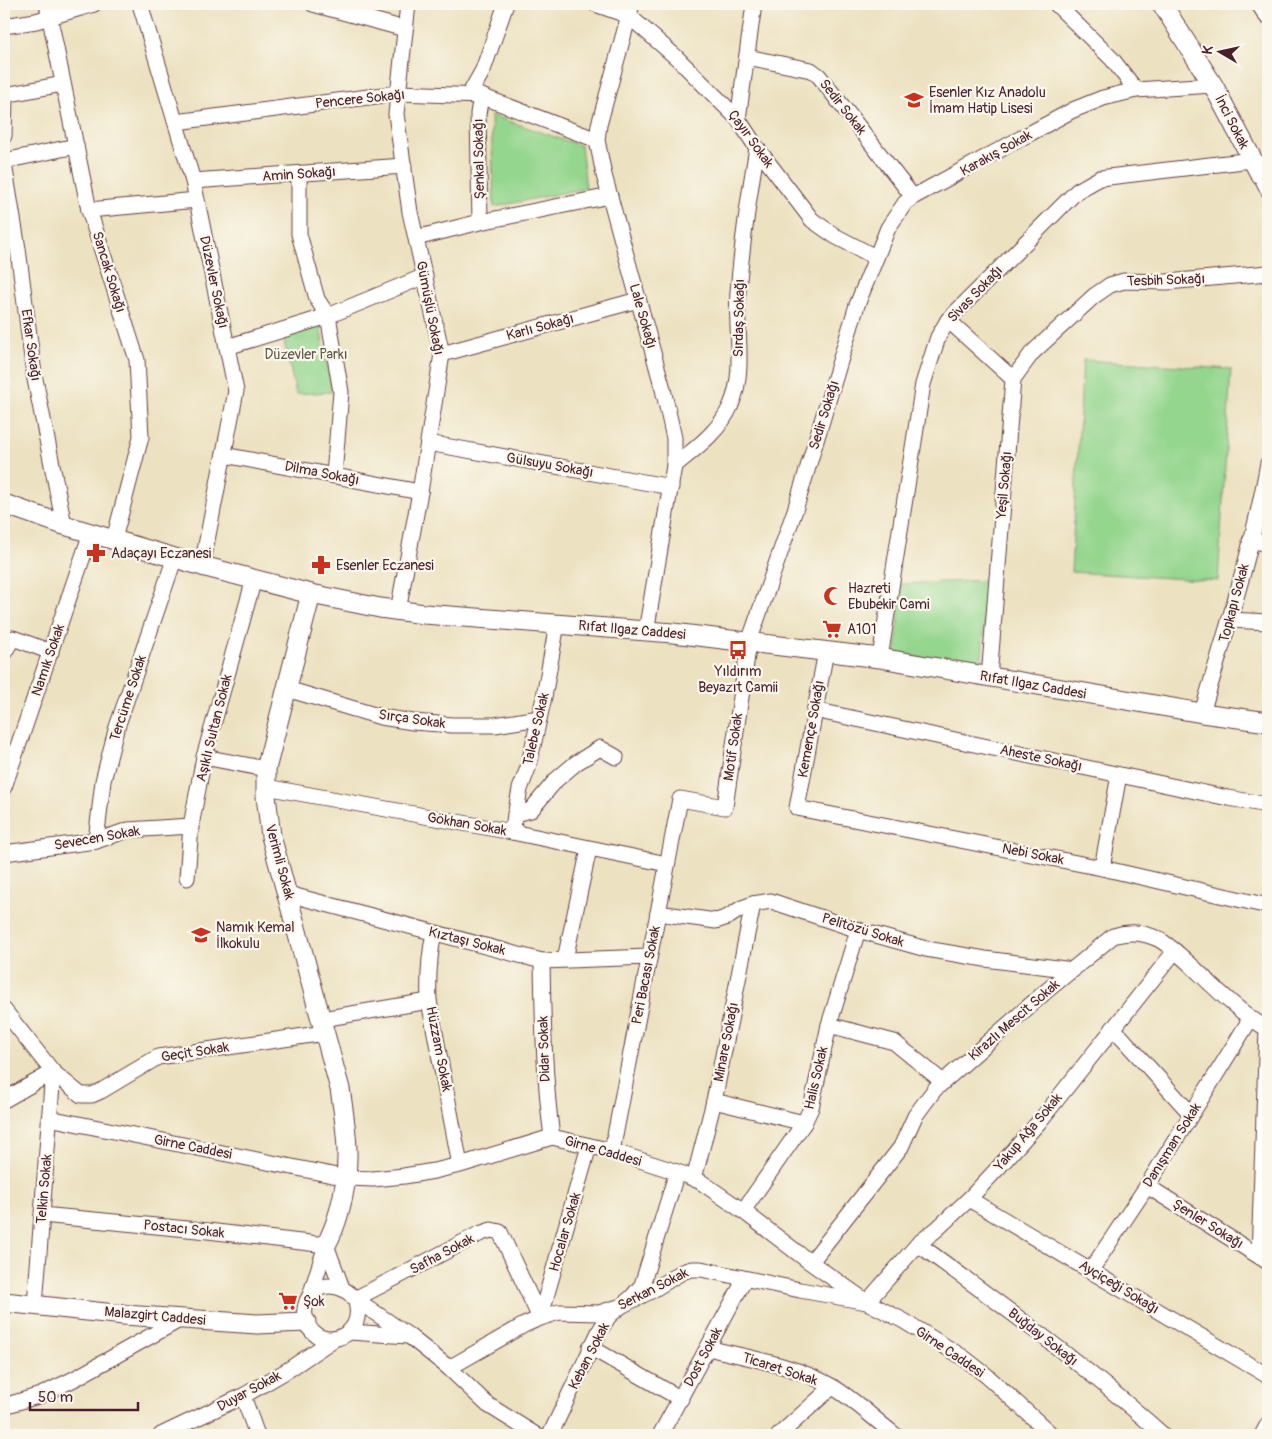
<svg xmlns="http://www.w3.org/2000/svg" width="1272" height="1439" viewBox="0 0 1272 1439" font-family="Pangolin,sans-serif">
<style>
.green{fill:#94d68e;stroke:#6f7a5c}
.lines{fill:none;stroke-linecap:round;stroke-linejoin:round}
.minor-casing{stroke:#623c41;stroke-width:17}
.tertiary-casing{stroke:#623c41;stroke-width:21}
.minor{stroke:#fff;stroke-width:15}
.tertiary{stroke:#fff;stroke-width:19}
.labels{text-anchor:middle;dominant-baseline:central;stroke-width:4.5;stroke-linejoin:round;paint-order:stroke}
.poi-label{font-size:14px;fill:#4a1f2b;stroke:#fbf7ec;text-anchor:start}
.street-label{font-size:14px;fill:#4a1f2b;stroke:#fbf7ec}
.park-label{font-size:14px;fill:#605649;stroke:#fbf7ec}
</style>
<rect width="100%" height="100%" fill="#fbf7ec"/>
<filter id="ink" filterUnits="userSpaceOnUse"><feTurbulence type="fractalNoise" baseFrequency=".02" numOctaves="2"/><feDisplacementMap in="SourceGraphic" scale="10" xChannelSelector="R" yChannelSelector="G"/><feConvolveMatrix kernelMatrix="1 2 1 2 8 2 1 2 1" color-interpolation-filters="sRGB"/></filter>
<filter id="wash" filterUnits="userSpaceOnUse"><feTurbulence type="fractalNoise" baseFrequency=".0096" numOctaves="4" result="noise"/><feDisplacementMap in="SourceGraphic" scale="20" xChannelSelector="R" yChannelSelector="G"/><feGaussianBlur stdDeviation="1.12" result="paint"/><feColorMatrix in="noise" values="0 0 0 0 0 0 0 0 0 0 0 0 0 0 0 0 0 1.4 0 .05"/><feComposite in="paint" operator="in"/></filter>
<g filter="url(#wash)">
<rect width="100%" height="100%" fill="#ece1c0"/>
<g class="green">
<path d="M491,115L581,146L586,188L494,207Z"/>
<path d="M320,326L332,392L296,394L283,337Z"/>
<path d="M1083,360L1231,369L1218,581L1071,572Z"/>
<path d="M988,580L981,667L896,654L901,584Z"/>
</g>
</g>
<g filter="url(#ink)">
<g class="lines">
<g class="minor-casing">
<g id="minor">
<path d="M47,4L89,210L137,360L141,437L114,539"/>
<path d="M140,4L193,181L236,391L202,566"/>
<path d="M313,4L405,29"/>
<path d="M595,4L629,16L677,58L738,119L757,148L812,220L835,236L875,257"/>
<path d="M632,4L599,125L597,140L604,175L663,389L674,438V466L646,632"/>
<path d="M1056,4L1112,59L1136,90L1213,85"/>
<path d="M4,26L36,21L94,4"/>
<path d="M747,57L811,70L819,76L913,197"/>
<path d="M469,95L483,70L506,4"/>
<path d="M738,119L754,4"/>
<path d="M176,122L399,93L481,96L597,140"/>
<path d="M4,136L5,95L63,84"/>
<path d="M4,161L76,146"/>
<path d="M4,164L18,249L34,374L64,525"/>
<path d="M299,174V234L317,299L328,316L341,392L334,475"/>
<path d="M1260,174L1268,190"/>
<path d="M193,181L404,166"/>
<path d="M89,210L197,200"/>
<path d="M480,222L478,114L481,96"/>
<path d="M416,238L480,222L610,196"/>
<path d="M948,320L1013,379L989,678"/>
<path d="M227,347L328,316L425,276"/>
<path d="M442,354L638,300"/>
<path d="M1013,379L1032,353L1094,296L1110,285L1124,281L1167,282L1268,273"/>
<path d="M428,443L671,487"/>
<path d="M224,455L420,492"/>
<path d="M674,466C696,448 720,431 731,405C746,372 735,327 738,292C742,243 749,195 757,148"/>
<path d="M1250,541L1268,543"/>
<path d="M398,611L420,492L442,354L410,212L396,114L408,4"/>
<path d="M1230,620L1268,622"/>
<path d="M826,651L797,808L1102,868L1268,906"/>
<path d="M4,653L13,638L51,652"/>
<path d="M880,658L923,384L938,337L948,320L1077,191L1100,178L1252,160"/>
<path d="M287,689L381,717L413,722L452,725H495L539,718"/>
<path d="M814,710L1228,798L1268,805"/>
<path d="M1202,713C1226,631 1253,548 1268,463"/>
<path d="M204,757L266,769"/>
<path d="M4,787L91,533"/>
<path d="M266,787L512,832L667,864"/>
<path d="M515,814L531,810L556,780L576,763L600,748L616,757"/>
<path d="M512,832L520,789L528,768L544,697L557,624"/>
<path d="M96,841L103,781L116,730L175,557"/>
<path d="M4,853L96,841L128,830L191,826"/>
<path d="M1102,868L1119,775"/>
<path d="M187,878L191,826L204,757L254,579"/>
<path d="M288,894L542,961L649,957"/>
<path d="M658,913L716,921L728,917L742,908L753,904L771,901L858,930L926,949L985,959L1073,970"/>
<path d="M434,933C429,956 428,977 429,1001L460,1165"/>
<path d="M565,959L589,849"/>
<path d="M542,961C543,1020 544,1078 552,1137"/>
<path d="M4,1010L53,1072L81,1095H92L101,1091L158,1057L325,1033"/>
<path d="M322,1019L429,1001"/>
<path d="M829,1025L894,1042L943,1082"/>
<path d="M1113,1028L1191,1114"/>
<path d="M4,1100L53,1072"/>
<path d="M714,1101L804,1123"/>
<path d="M49,1118L347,1178L373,1179L404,1176L434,1171L460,1165L552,1137L612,1151L683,1174L701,1182L743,1211L807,1260L867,1302L904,1321L964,1358L987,1376L1052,1435"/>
<path d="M612,1151L680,799L725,807L749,642L795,510L857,305L888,228L905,203L913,197L1073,110L1103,98L1136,90"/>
<path d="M694,1179L714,1101L753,904"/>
<path d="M1147,1186L1268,1262"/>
<path d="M969,1199L1268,1376"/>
<path d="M743,1211L804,1123L811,1108L829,1025L858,930"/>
<path d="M42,1215L208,1231L326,1245"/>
<path d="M918,1244C1002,1305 1086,1366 1163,1435"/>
<path d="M326,1245L342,1288"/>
<path d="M1259,1256L1267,1029"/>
<path d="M811,1262L901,1147L915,1116L935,1089L1044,993L1113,936C1128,931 1143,932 1158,939C1171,946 1183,958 1194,968C1215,988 1243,1016 1268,1029"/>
<path d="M1091,1270L1147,1186L1251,1018"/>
<path d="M310,1296L326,1245"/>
<path d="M355,1299C370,1341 311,1355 305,1316C304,1311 305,1306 307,1301C317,1280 342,1283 355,1299L409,1336L449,1368L488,1405L536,1435"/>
<path d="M355,1299L479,1234L491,1230L500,1232L540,1318"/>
<path d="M35,1305L53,1072"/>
<path d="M540,1318L589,1146"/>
<path d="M350,1332L408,1336"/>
<path d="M590,1347L681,1399"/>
<path d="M708,1348C749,1358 794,1365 831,1386C854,1399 874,1419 895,1435"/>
<path d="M449,1368L524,1325L540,1318L559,1312L599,1313L619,1307L651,1291L682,1272L691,1269H701L800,1290L867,1302L918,1244L937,1229L969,1199L998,1168L1039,1122L1175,951"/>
<path d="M243,1396L257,1435"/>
<path d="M4,1406L41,1395L74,1379L181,1319"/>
<path d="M161,1435L243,1396L288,1370L334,1339"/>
<path d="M550,1435L600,1330L609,1316L632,1297L642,1285L677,1172"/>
<path d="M660,1435L745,1279"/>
<path d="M779,1435L832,1387"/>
<path d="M1262,1435L1268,1424"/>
</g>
</g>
<g class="tertiary-casing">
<g id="tertiary">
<path d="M1162,4L1213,85L1260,174L1268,170"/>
<path d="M1261,4L1268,15"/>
<path d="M4,504L64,525L202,566L311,594L380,608L424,614L673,633L880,658L1202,713L1268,722"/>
<path d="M311,594L266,769V796L271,836L340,1089C347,1133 352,1168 339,1212C336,1223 332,1234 326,1245"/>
<path d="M4,1302L124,1315L257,1324L306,1322"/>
</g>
</g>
<use href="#minor" class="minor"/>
<use href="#tertiary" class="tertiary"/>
</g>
</g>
<defs>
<g id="school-bare" transform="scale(1.5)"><path d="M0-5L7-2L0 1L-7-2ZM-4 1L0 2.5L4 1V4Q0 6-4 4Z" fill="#c8321e" stroke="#fbf7ec" stroke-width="2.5" paint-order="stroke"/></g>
<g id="pharmacy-bare" transform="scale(1.5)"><path d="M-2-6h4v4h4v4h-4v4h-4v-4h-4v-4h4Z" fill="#c8321e" stroke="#fbf7ec" stroke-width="2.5" paint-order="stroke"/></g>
<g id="mosque-bare" transform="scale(1.5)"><path d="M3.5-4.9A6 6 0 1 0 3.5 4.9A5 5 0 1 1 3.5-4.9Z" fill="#c8321e" stroke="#fbf7ec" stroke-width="2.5" paint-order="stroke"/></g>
<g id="supermarket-bare" transform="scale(1.5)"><path d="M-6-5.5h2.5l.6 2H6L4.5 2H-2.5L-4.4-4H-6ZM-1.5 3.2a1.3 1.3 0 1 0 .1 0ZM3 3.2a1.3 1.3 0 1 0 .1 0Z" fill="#c8321e" stroke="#fbf7ec" stroke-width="2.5" paint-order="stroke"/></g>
<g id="bus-bare" transform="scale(1.5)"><path d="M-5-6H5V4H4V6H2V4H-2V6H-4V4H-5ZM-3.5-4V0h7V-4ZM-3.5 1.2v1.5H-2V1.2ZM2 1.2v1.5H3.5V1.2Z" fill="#c8321e" stroke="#fbf7ec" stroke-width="2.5" paint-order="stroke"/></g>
</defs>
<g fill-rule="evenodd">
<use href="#school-bare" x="914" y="100"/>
<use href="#pharmacy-bare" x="96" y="553"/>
<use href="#pharmacy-bare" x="321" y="565"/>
<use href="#mosque-bare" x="833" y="596"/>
<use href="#supermarket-bare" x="832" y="629"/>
<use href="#bus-bare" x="738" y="650"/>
<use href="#school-bare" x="201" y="935"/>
<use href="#supermarket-bare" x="288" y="1301"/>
</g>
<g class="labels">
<g class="poi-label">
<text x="929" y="92">Esenler Kız Anadolu<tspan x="929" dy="16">İmam Hatip Lisesi</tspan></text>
<text x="111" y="553">Adaçayı Eczanesi</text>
<text x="336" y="565">Esenler Eczanesi</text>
<text x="848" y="588">Hazreti<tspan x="848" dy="16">Ebubekir Cami</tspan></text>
<text x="847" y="629">A101</text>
<text x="738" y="671" text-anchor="middle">Yıldırım<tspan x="738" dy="16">Beyazıt Camii</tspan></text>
<text x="216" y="927">Namık Kemal<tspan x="216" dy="16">İlkokulu</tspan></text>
<text x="303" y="1301">Şok</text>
</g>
<g class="street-label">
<text transform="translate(360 99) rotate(-6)">Pencere Sokağı</text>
<text transform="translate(843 107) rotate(52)">Sedir Sokak</text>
<text transform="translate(1232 122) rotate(63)">İnci Sokak</text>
<text transform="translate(751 139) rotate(54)">Çayır Sokak</text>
<text transform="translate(996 153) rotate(-29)">Karakış Sokak</text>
<text transform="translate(479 159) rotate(-91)">Şenkal Sokağı</text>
<text transform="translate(299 174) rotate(-4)">Amin Sokağı</text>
<text transform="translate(109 272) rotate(73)">Sancak Sokağı</text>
<text transform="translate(1166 280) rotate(-2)">Tesbih Sokağı</text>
<text transform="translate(214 282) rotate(78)">Düzevler Sokağı</text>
<text transform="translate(975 294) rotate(-46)">Sivas Sokağı</text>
<text transform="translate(430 308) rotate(79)">Gümüşlü Sokağı</text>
<text transform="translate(643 316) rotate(74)">Lale Sokağı</text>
<text transform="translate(739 318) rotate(-89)">Sırdaş Sokağı</text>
<text transform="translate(540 327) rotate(-15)">Karlı Sokağı</text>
<text transform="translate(31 345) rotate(82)">Efkar Sokağı</text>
<text transform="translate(824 415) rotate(-73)">Sedir Sokağı</text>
<text transform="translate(550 465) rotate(10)">Gülsuyu Sokağı</text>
<text transform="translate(322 473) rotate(11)">Dilma Sokağı</text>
<text transform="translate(1004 485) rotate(-85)">Yeşil Sokağı</text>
<text transform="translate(1234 603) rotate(-75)">Topkapı Sokak</text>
<text transform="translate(632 630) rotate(5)">Rıfat Ilgaz Caddesi</text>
<text transform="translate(48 660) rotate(-71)">Namık Sokak</text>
<text transform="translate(1033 685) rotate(10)">Rıfat Ilgaz Caddesi</text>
<text transform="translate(128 698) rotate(-72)">Tercüme Sokak</text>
<text transform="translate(412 719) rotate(8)">Sırça Sokak</text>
<text transform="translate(214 728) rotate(-76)">Aşıklı Sultan Sokak</text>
<text transform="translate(536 729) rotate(-77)">Talebe Sokak</text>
<text transform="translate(811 729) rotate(-80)">Kemençe Sokağı</text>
<text transform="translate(733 747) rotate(-82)">Motif Sokak</text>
<text transform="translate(1041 758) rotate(12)">Aheste Sokağı</text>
<text transform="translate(467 824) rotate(10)">Gökhan Sokak</text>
<text transform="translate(97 838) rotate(-10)">Sevecen Sokak</text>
<text transform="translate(1033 854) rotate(11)">Nebi Sokak</text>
<text transform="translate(280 862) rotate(75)">Verimli Sokak</text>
<text transform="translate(863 930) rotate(17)">Pelitözü Sokak</text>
<text transform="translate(467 941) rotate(14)">Kıztaşı Sokak</text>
<text transform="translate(646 975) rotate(-79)">Peri Bacası Sokak</text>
<text transform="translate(1014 1020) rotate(-41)">Kirazlı Mescit Sokak</text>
<text transform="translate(726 1042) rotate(-79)">Minare Sokağı</text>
<text transform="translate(439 1049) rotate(79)">Hüzzam Sokak</text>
<text transform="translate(544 1049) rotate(-92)">Didar Sokak</text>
<text transform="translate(195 1052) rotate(-9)">Geçit Sokak</text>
<text transform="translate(816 1078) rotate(-77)">Halis Sokak</text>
<text transform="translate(1028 1132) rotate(-50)">Yakup Ağa Sokak</text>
<text transform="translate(1172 1145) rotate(-58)">Danışman Sokak</text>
<text transform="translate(193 1147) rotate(11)">Girne Caddesi</text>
<text transform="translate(603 1151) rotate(16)">Girne Caddesi</text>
<text transform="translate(44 1189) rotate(-85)">Telkin Sokak</text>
<text transform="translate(1208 1224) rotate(32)">Şenler Sokağı</text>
<text transform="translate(184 1229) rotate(6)">Postacı Sokak</text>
<text transform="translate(565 1232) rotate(-74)">Hocalar Sokak</text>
<text transform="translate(442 1254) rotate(-28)">Safha Sokak</text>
<text transform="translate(1119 1287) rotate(31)">Ayçiçeği Sokağı</text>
<text transform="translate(653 1289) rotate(-27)">Serkan Sokak</text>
<text transform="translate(155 1316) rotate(5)">Malazgirt Caddesi</text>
<text transform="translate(1043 1337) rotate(38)">Buğday Sokağı</text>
<text transform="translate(950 1352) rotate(34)">Girne Caddesi</text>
<text transform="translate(589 1356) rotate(-63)">Keban Sokak</text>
<text transform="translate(703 1357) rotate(-62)">Dost Sokak</text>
<text transform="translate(780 1369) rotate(18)">Ticaret Sokak</text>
<text transform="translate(249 1391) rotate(-28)">Duyar Sokak</text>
</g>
<g class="park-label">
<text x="306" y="354">Düzevler Parkı</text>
</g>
</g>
<rect width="1272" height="1439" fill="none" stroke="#fbf7ec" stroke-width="20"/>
<g transform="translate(1220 52) rotate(279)" stroke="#fbf7ec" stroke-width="4" paint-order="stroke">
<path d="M0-4L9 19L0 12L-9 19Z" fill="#4a1f2b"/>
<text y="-8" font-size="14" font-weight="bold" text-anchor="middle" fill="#4a1f2b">K</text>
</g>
<path d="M30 1402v8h108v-8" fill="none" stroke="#4a1f2b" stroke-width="2.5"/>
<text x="38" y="1402" font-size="15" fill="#4a1f2b" stroke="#fbf7ec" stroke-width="4" paint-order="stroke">50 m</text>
</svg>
